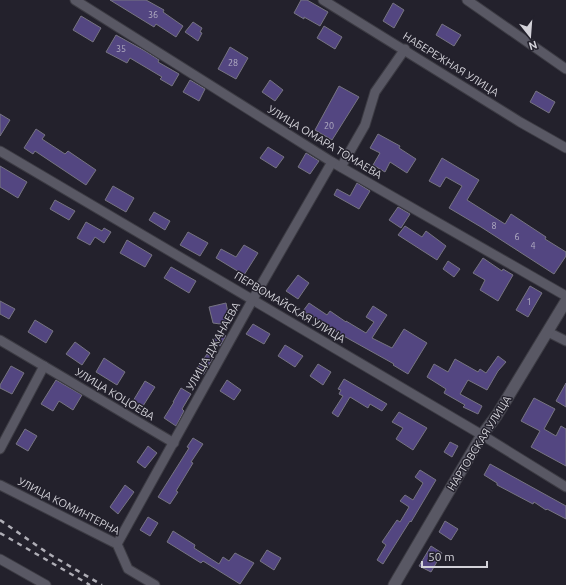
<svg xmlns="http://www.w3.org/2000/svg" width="566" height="585" viewBox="0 0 566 585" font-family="Ubuntu,sans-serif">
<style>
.building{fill:#534681;stroke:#767481}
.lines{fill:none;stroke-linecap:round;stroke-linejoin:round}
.minor-casing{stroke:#3c3b43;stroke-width:11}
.tertiary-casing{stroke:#3c3b43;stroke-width:13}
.minor{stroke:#595864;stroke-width:9}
.tertiary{stroke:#595864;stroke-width:11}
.rail{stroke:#afaeb6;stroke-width:2.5;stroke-dasharray:5 5;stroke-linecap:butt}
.labels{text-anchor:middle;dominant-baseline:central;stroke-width:3;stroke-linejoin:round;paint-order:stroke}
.number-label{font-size:9px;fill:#b3afc3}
.street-label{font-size:11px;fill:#d3d2d9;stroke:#23212c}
</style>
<rect width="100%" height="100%" fill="#23212c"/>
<g class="building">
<path d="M110,0H146L164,10L163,12L183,26L176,37L156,24L154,27Z"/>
<path d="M301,0H307L328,12L320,26L304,17V19L294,13Z"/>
<path d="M393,3L404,10L394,28L383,21Z"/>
<path d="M81,16L101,28L93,42L73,30Z"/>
<path d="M193,22L202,28L200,32L202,33L198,41L185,32Z"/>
<path d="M442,24L461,35L454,46L436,35Z"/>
<path d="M324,26L342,37L335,49L317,38Z"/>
<path d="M116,35L145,51L159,60L158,62L179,74L172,86L160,79L162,77L130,58L127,63L106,52Z"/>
<path d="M230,47L248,58L236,79L218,69Z"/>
<path d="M190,80L205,89L199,101L183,92Z"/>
<path d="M270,80L283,90L275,101L262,92Z"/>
<path d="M339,86L359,97L332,140L315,130Z"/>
<path d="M536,91L555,102L549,113L530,102Z"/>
<path d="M0,114L10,120L0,136Z"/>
<path d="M36,129L45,135L42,139L65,154L68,151L96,170L86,185L35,151L33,154L24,148Z"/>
<path d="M378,134L400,146L399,148L416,159L407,173L390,162L385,172L373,165L380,153L370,148Z"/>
<path d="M268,147L284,157L276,168L260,158Z"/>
<path d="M306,153L319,161L310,174L298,167Z"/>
<path d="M442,158L479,180L467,200L505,224L511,214L546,237L545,239L566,252V256L554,274L481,227L449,208L462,186L446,177L440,187L429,181Z"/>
<path d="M0,166L27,182L18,198L0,187Z"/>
<path d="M357,183L370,191L359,209L334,195L337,189L350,196Z"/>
<path d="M113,186L134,198L126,212L105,200Z"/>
<path d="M55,200L75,211L69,220L50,209Z"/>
<path d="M398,207L410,214L401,228L389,220Z"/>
<path d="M154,212L170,221L165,230L149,220Z"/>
<path d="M86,222L102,231L104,228L111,232L104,243L95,237L90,245L77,238Z"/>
<path d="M405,226L422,237L426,231L446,246L437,260L398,235Z"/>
<path d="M188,232L208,243L200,256L180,245Z"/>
<path d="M127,240L152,255L145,267L120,253Z"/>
<path d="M244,245L258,253L244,275L216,258L221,249L236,257Z"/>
<path d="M483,258L502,271L503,269L513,275L498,301L480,290L485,280L473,273Z"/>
<path d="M448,261L460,269L454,277L443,269Z"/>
<path d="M171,267L196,281L189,293L164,278Z"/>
<path d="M298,275L309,283L298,299L286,291Z"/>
<path d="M530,286L542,293L528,317L516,310Z"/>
<path d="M0,301L15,309L9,319L0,314Z"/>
<path d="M226,303L230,322L220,324L213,323L209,307Z"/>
<path d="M309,303L327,315L330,311L346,322V321L366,333L374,322L366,317L373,306L387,315L372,338L392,348L404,329L427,343L408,374L393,365L394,364L331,329L303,311Z"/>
<path d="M35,320L53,331L46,343L28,332Z"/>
<path d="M253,324L270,334L264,344L246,334Z"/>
<path d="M220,332L226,336L220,346L213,341Z"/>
<path d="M75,342L90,353L82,365L66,354Z"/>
<path d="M285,345L303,356L295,367L278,356Z"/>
<path d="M207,354L213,358L203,375L196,370Z"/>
<path d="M498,356L506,362L498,371L487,390L468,380L460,394L482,406L478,414L463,407L465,405L444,393L446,389L427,377L434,364L448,372L455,359L478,372L480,369L486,373Z"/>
<path d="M104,358L125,372L117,385L96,372Z"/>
<path d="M318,364L331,372L323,385L310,376Z"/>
<path d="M11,366L24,373L12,394L0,388V385Z"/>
<path d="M344,379L387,404L382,411L370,404L368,408L350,397L338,417L332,413L343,396L339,394L341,390L338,389Z"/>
<path d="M56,380L82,395L73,410L59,401L53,411L41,404Z"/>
<path d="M227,380L241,390L234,400L220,391Z"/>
<path d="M145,381L155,387L143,406L133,401Z"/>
<path d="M566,383V407L556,401Z"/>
<path d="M181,388L191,394L182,409L184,411L176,426L164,418L174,402H173Z"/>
<path d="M534,398L555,409L544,429L556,436L561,426L566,429V466L531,447L540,431L521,421Z"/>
<path d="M399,412L427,428L413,450L396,439L403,428L392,422Z"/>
<path d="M25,429L37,436L28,451L16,444Z"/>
<path d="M193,438L203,444L191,462L193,463L176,491L178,492L170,504L158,497L189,448L187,447Z"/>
<path d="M450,442L458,446L452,457L444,452Z"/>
<path d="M148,446L157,453L145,468L137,462Z"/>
<path d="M490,464L566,506V519L547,509L546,510L534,502L533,504L497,485V483L484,475Z"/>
<path d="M420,470L436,480L411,522L410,521L383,564L377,560L386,545L382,542L397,520L400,522L409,507L400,501L405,495L413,500L423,483L415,477Z"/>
<path d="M125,485L134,492L118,514L110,507Z"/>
<path d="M148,517L158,523L150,536L140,530Z"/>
<path d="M445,521L458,529L451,540L439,532Z"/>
<path d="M173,531L195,545L194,548L219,564L223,557L229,561L235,553L254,563L240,584L203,561L201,563L167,542Z"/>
<path d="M431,546L442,553L431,572L419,566Z"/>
<path d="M267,550L281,558L274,570L260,561Z"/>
</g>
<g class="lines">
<g class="minor-casing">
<g id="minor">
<path d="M75,0L332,162L566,296"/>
<path d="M323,0L520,122L566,148"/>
<path d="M467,0L566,69"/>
<path d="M0,151L482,435L566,487"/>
<path d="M341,167L365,125L375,92L405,49"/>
<path d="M548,332L566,341"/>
<path d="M0,340L174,443"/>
<path d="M0,449L44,366"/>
<path d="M0,485L117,544L128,569L155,585"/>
<path d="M117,544L253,299L332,162"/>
<path d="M0,559L46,585"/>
</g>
</g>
<g class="tertiary-casing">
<path id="tertiary" d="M394,585L482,435L497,415L566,301"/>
</g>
<use href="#minor" class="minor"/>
<use href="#tertiary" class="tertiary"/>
<g class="rail">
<path d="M0,520L49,554L102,585"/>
<path d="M0,533L90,585"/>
</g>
</g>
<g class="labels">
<g class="number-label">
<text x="153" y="15">36</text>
<text x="121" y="49">35</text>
<text x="233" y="63">28</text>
<text x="329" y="126">20</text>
<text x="494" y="226">8</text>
<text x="517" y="237">6</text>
<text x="533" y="246">4</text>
<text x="529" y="302">1</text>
</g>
<g class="street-label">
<text transform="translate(451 64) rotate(32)">НАБЕРЕЖНАЯ УЛИЦА</text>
<text transform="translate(325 142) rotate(31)">УЛИЦА ОМАРА ТОМАЕВА</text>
<text transform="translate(290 307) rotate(31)">ПЕРВОМАЙСКАЯ УЛИЦА</text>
<text transform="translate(213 346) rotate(-61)">УЛИЦА ДЖАНАЕВА</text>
<text transform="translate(115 394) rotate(31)">УЛИЦА КОЦОЕВА</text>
<text transform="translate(479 443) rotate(-58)">НАРТОВСКАЯ УЛИЦА</text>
<text transform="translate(69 506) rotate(27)">УЛИЦА КОМИНТЕРНА</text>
</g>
</g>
<g transform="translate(530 36) rotate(163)" stroke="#23212c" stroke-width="3" paint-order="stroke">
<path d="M0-3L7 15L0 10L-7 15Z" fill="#d3d2d9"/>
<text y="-6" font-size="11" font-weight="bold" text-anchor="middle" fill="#d3d2d9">N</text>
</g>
<path d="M422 561v6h65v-6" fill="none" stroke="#d3d2d9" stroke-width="2"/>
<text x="428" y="561" font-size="12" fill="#d3d2d9" stroke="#23212c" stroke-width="3" paint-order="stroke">50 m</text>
</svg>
